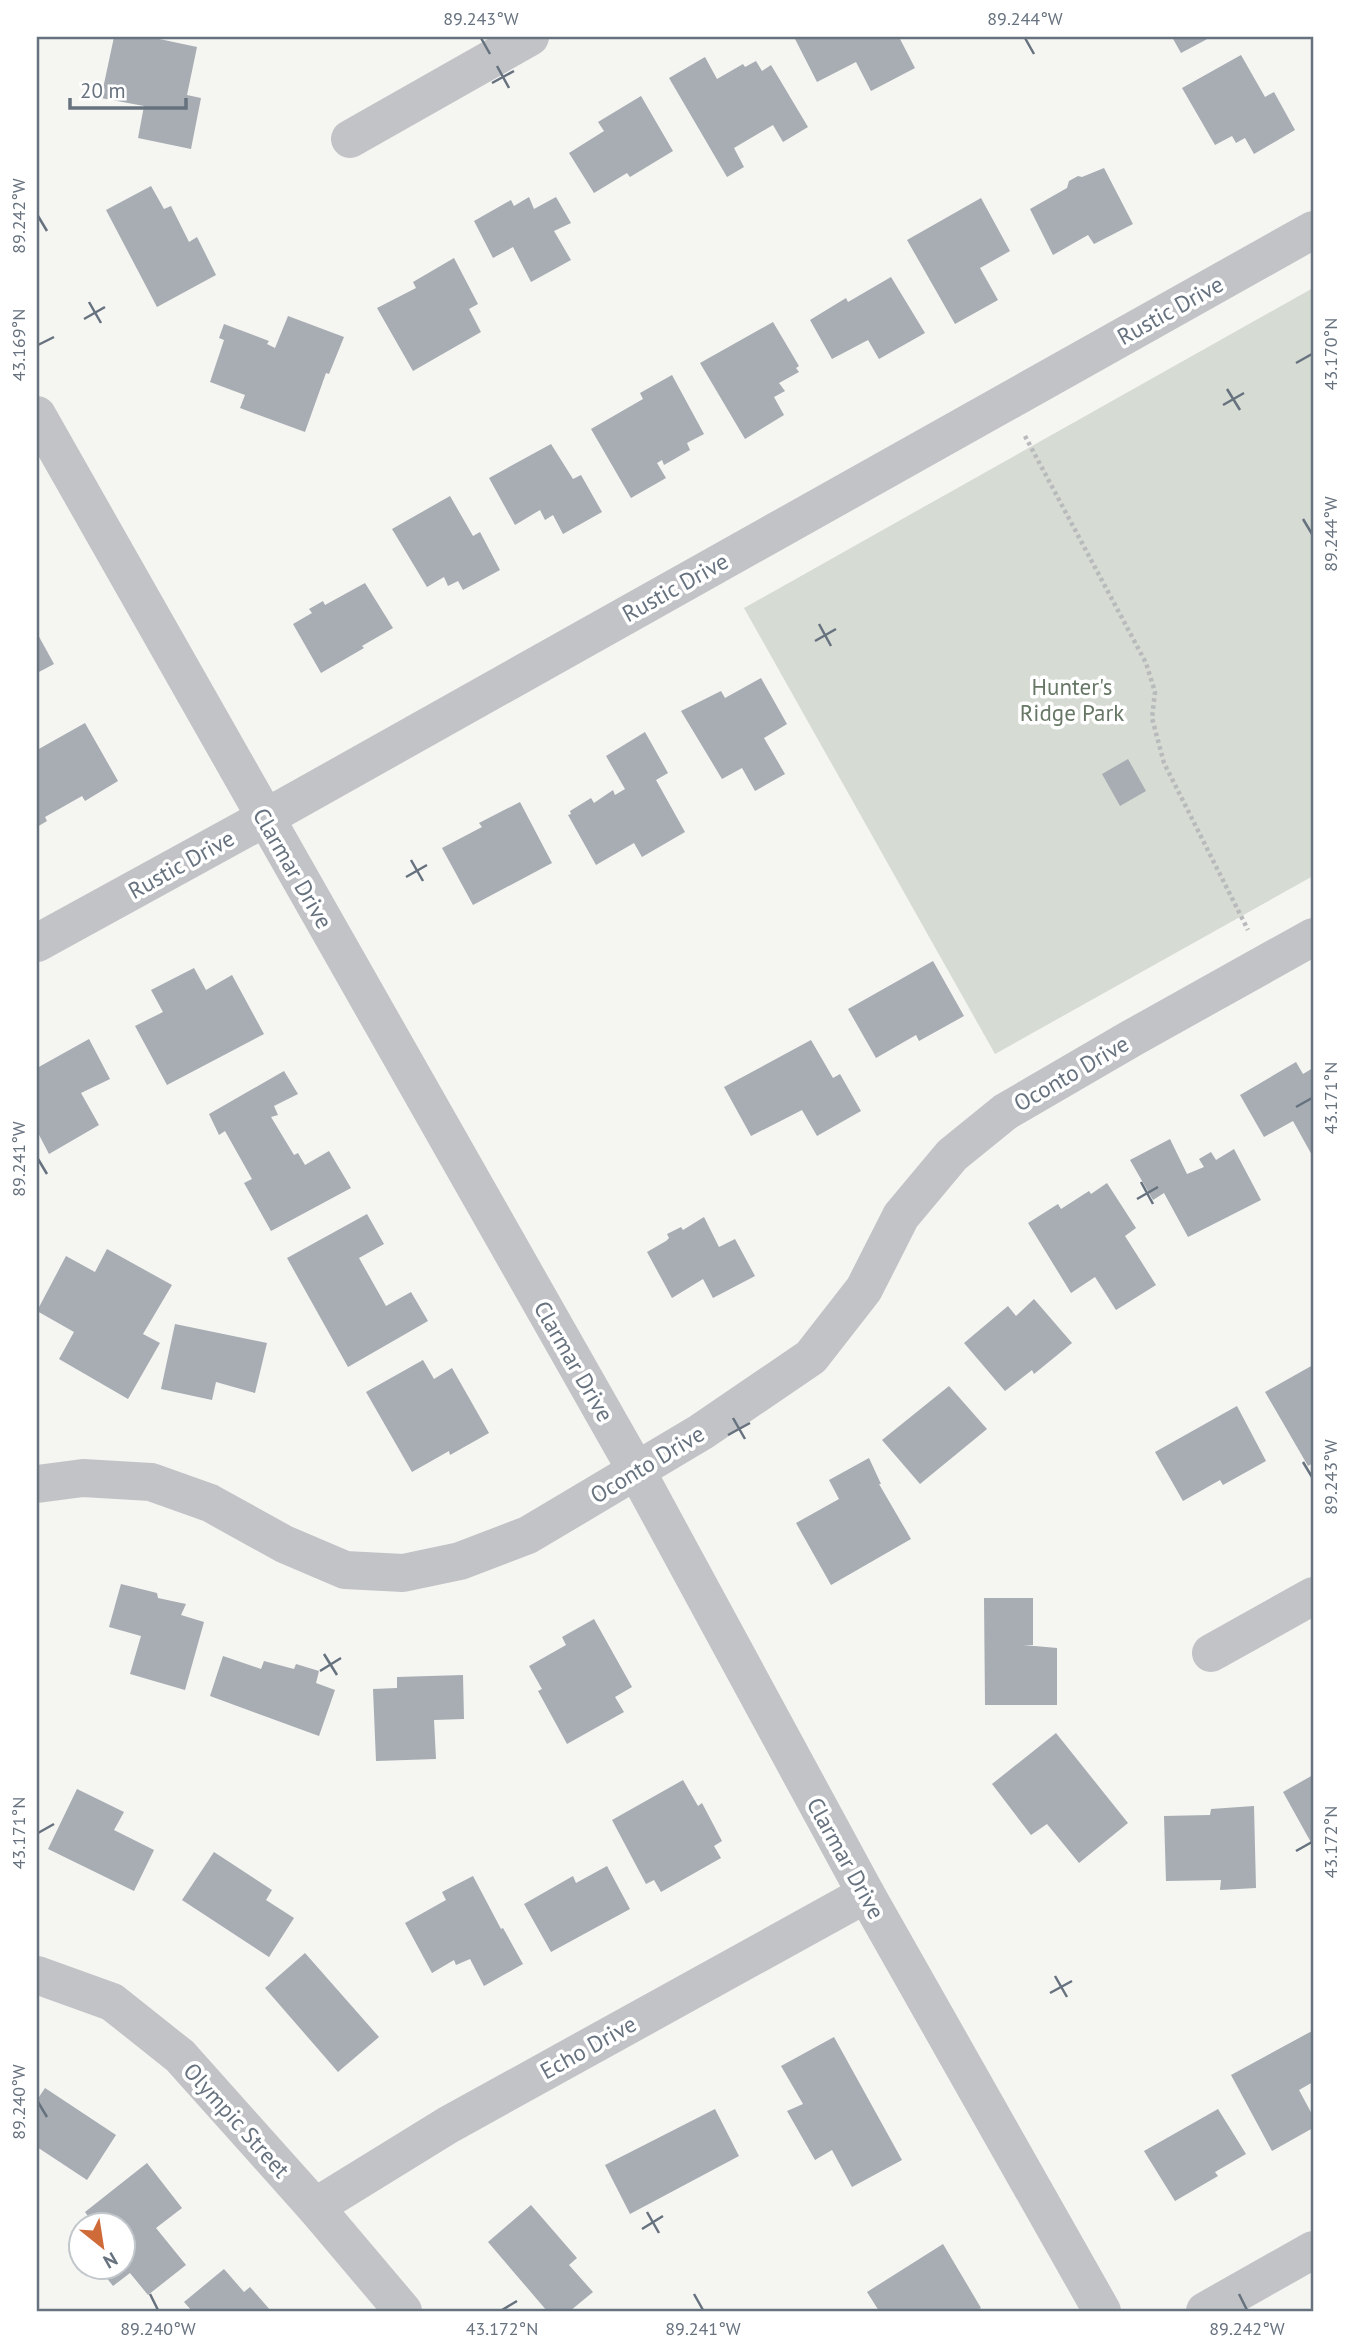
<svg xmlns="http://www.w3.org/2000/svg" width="1350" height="2348" viewBox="0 0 1350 2348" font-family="'PT Sans',sans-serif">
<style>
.green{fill:#d6dbd3}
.building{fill:#a7adb3}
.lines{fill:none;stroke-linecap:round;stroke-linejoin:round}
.path{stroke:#b8babc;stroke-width:4.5;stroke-dasharray:3.5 3.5;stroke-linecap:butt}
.minor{stroke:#c1c3c6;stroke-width:38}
.ticks{fill:none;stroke:#67727f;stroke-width:2.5}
.labels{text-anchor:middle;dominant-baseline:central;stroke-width:7;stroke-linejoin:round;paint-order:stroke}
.street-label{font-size:23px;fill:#67727f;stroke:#fff}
.park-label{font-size:23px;fill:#677765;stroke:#fff}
.neatline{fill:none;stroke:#67727f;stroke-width:2.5}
.ticks-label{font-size:18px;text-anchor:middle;fill:#67727f}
</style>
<rect width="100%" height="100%" fill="#f5f5f2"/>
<path class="green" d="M1313,288V876L995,1054L744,608Z"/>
<g class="building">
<path d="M114,37H150L197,47L187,95L201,98L191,149L138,138L144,106L101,98Z"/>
<path d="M794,37H899L915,68L871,91L856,62L817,82Z"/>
<path d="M1172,37H1211L1181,53Z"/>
<path d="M1241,55L1265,97L1274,92L1295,130L1254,154L1245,138L1236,143L1232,136L1215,145L1182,88Z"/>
<path d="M705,57L717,79L743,64L745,67L756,61L762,71L771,65L808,127L783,142L773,125L734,148L744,167L727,177L669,78Z"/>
<path d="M641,96L673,151L630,177L627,173L594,193L569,153L604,131L598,122Z"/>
<path d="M1104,168L1133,224L1094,244L1088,235L1053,255L1030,209L1067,188L1069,181L1078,176L1082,177Z"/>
<path d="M151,186L164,209L171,206L189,242L197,237L216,275L157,307L106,210Z"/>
<path d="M529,197L534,209L556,197L571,223L554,231L571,260L531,282L513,247L493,258L474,221L511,200L514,206Z"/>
<path d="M981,198L1010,251L980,268L998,300L955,324L907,240Z"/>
<path d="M454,258L478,304L469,309L481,332L413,371L377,308L416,288L413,282Z"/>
<path d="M891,277L925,333L879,359L868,340L832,359L810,320L846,298L848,302Z"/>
<path d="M288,316L344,337L329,374L326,373L305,432L240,408L245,395L210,382L224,340L219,338L224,324L269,341L267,344L275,348Z"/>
<path d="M773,322L799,366L796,368L799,372L779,383L785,391L774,397L784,415L745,439L700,363Z"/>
<path d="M672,375L704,434L687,443L690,450L664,465L662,460L657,463L666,478L631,498L591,429L643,399L640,393Z"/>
<path d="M551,444L573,479L581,475L602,512L563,534L553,515L545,520L540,510L515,525L489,478Z"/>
<path d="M450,496L473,536L480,532L500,570L463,590L458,581L448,586L444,577L427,587L392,529Z"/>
<path d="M365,583L393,628L362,646L364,648L321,673L293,624L312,613L309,609L323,601L325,605Z"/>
<path d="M37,633L54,664L37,673Z"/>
<path d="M761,678L787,724L764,738L785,774L755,791L742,768L722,779L681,711L721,691L725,698Z"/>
<path d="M85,723L118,781L85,801L82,796L45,817L47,821L37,827V750Z"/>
<path d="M645,732L668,773L656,780L685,832L642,857L634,843L596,865L568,815L571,814L570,811L591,798L594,803L613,790L615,795L625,789L606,756Z"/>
<path d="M1128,759L1146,791L1120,806L1102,774Z"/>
<path d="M520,802L552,863L473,905L442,848L482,827L479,823Z"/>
<path d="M933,961L964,1016L919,1041L916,1035L876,1058L848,1009Z"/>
<path d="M194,968L206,990L232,975L264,1034L167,1085L135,1026L163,1012L151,990Z"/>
<path d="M89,1039L110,1079L81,1093L99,1125L49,1154L37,1131V1068Z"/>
<path d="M811,1040L833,1078L840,1074L861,1111L817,1136L802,1110L751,1136L724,1087Z"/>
<path d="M1296,1062L1303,1074L1313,1068V1157L1293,1121L1264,1137L1240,1095Z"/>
<path d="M284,1071L298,1094L274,1106L278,1115L271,1117L294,1155L298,1153L305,1165L329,1151L351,1188L271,1231L244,1183L252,1179L225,1131L219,1135L209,1114Z"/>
<path d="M1170,1139L1187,1174L1204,1167L1199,1159L1211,1152L1216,1160L1234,1149L1261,1200L1188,1237L1164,1193L1153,1200L1130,1160Z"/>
<path d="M1107,1183L1136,1228L1125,1236L1156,1285L1116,1310L1095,1277L1071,1293L1028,1223L1058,1204L1061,1209L1089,1191L1091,1194Z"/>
<path d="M367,1214L384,1244L359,1258L386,1306L411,1292L428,1321L348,1367L287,1258Z"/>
<path d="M704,1217L719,1247L735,1239L755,1276L713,1298L703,1279L672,1298L647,1252L666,1241L669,1238L667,1234L681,1227L683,1230Z"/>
<path d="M107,1249L172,1285L143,1334L160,1343L128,1399L59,1359L74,1332L37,1311L66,1256L95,1272Z"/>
<path d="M1034,1299L1072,1343L1034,1374L1032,1370L1005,1391L964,1343L1008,1306L1016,1316Z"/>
<path d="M175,1324L267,1343L255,1393L216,1382L212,1400L161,1389Z"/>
<path d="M423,1360L434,1379L452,1368L489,1433L450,1455L449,1451L412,1472L366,1392Z"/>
<path d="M1313,1365V1463L1308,1466L1265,1392Z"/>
<path d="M949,1386L987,1429L920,1484L882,1440Z"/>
<path d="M1237,1406L1266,1461L1223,1485L1220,1480L1183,1501L1155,1452Z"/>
<path d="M869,1458L881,1484H879L911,1539L831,1585L796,1523L839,1499L829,1480Z"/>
<path d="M121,1584L157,1593L158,1598L186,1604L181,1615L204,1622L185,1690L130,1674L141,1636L109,1627Z"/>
<path d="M984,1598H1033V1645H1023L1057,1648V1705H985Z"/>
<path d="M594,1619L632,1687L615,1697L624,1712L567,1744L538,1691L542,1689L529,1666L566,1645L562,1637Z"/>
<path d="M223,1656L261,1669L264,1661L294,1669L296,1664L319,1671L316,1683L335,1690L319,1736L210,1696Z"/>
<path d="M463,1675L464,1719L434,1720L436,1759L376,1761L373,1689L397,1688V1677Z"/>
<path d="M1056,1733L1128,1823L1079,1863L1047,1824L1031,1835L992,1784Z"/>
<path d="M1313,1775V1846L1283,1792Z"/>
<path d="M683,1780L698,1806L702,1803L722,1841L714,1846L721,1858L661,1892L654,1880L646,1884L612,1820Z"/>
<path d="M77,1789L124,1812L114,1830L154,1850L134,1891L48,1849Z"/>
<path d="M1254,1806L1256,1888L1220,1890L1221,1880L1166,1881L1164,1816L1210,1815L1211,1809Z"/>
<path d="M214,1852L272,1890L266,1900L294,1918L269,1957L182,1900Z"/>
<path d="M607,1866L630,1909L551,1952L524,1904L573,1876L576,1883Z"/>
<path d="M473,1876L501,1929L503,1928L523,1964L484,1986L470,1959L456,1965L454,1960L432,1973L405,1923L446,1900L442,1892Z"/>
<path d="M305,1953L379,2037L338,2072L265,1988Z"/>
<path d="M1312,2031L1313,2082L1299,2090L1313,2116V2128L1272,2151L1231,2075Z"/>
<path d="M834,2037L902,2160L852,2187L832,2150L815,2160L787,2111L803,2104L781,2066Z"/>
<path d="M45,2088L116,2135L87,2180L37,2147V2100Z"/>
<path d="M715,2109L739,2156L630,2214L605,2165Z"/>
<path d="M1218,2109L1246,2154L1215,2172L1218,2176L1175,2201L1144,2151Z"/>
<path d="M147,2163L182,2208L156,2228L186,2265L148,2295L130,2273L113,2286L99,2268H122V2226H95L85,2212Z"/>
<path d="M531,2205L577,2258L569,2265L593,2292L570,2311H547L488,2242Z"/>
<path d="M943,2244L981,2308L976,2311H879L867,2292Z"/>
<path d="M224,2269L244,2292L250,2287L271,2311H192L184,2302Z"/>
</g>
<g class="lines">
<path class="path" d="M1025,436L1146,663L1155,692L1152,718L1164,763L1248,930"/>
<g class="minor">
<path d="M350,139L530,37"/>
<path d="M37,415L636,1470L866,1894L1102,2311"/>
<path d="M37,943L265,818L1313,230"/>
<path d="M37,1484L83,1478L151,1482L210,1503L284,1544L345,1570L403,1573L460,1561L528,1535L701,1432L811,1357L864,1289L901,1216L952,1155L1005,1112L1132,1038L1313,937"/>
<path d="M1211,1653L1313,1596"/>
<path d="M37,1975L112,2002L180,2056L315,2207L403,2311"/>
<path d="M315,2207L448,2125L866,1894"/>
<path d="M1205,2311L1313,2250"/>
</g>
</g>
<path class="ticks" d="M481,38L490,54M1025,38L1034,54M497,66L509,88M492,83L514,71M38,216L47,231M89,302L101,323M84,319L105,307M38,345L54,337M1296,363L1312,354M1227,389L1240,410M1223,405L1244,393M1303,519L1312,534M819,624L831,646M815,641L836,629M411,860L423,881M406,877L427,865M1296,1107L1312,1098M38,1159L47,1174M1141,1182L1153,1204M1137,1199L1158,1187M733,1418L745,1439M728,1435L750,1423M1303,1462L1312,1477M324,1654L337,1675M320,1671L341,1658M38,1833L54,1824M1296,1851L1312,1842M1055,1976L1067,1997M1050,1993L1072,1981M38,2102L47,2117M647,2212L659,2233M642,2229L663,2216M150,2294L158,2310M694,2294L703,2310M1239,2294L1247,2310M502,2310L517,2301"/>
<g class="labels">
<g class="street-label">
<text transform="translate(1170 310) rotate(-29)">Rustic Drive</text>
<text transform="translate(675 587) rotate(-29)">Rustic Drive</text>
<text transform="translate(181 864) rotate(-29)">Rustic Drive</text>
<text transform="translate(293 868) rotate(60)">Clarmar Drive</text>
<text transform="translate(1071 1073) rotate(-30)">Oconto Drive</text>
<text transform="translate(574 1361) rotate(60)">Clarmar Drive</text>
<text transform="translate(647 1464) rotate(-31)">Oconto Drive</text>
<text transform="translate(846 1858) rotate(61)">Clarmar Drive</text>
<text transform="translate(588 2047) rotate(-29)">Echo Drive</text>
<text transform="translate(237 2120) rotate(48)">Olympic Street</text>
</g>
<g class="park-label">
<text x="1072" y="686">Hunter's<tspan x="1072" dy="26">Ridge Park</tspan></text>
</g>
</g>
<rect width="1350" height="2348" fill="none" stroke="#ffffff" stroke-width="77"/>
<g transform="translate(102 2246) rotate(150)"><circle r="33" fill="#ffffff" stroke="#c2c7cc" stroke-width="2"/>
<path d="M0-5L12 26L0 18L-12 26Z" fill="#ce6b39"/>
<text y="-10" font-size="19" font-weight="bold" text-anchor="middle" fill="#67727f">N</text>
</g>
<path d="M70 98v10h116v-10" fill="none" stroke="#67727f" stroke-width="3.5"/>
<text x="80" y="98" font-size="21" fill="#67727f" stroke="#ffffff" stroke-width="5" paint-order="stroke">20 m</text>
<rect x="38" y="38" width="1274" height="2272" class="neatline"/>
<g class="ticks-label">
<text x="481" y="25">89.243°W</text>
<text x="1025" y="25">89.244°W</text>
<text transform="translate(19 216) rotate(-90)" y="6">89.242°W</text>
<text transform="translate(19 345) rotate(-90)" y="6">43.169°N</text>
<text transform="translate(1331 354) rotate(-90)" y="6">43.170°N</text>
<text transform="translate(1331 534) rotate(-90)" y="6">89.244°W</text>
<text transform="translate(1331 1098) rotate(-90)" y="6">43.171°N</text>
<text transform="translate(19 1159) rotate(-90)" y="6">89.241°W</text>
<text transform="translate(1331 1477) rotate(-90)" y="6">89.243°W</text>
<text transform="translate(19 1833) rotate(-90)" y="6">43.171°N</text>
<text transform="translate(1331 1842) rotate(-90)" y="6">43.172°N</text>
<text transform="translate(19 2102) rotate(-90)" y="6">89.240°W</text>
<text x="158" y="2335">89.240°W</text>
<text x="502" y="2335">43.172°N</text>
<text x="703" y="2335">89.241°W</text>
<text x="1247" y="2335">89.242°W</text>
</g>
</svg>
